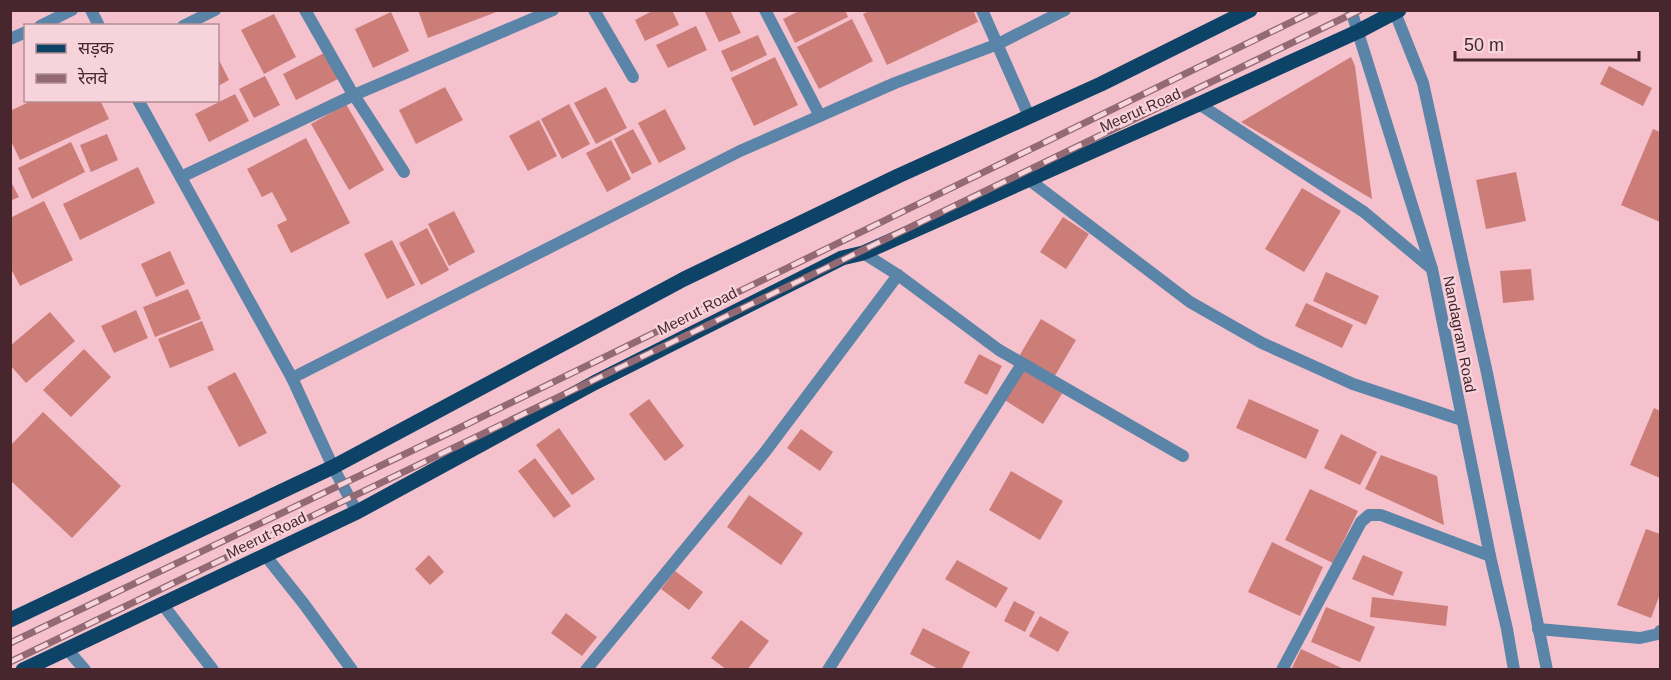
<svg xmlns="http://www.w3.org/2000/svg" width="1671" height="680" viewBox="0 0 1671 680" font-family="Arial,'Noto Sans Devanagari',sans-serif">
<style>
.building{fill:#cd7d78}
.lines{fill:none;stroke-linecap:round;stroke-linejoin:round}
.minor{stroke:#5a85a8;stroke-width:12}
.tertiary{stroke:#5a85a8;stroke-width:12}
.primary{stroke:#0d4367;stroke-width:15}
.rail-casing{stroke:#936a74;stroke-width:7}
.rail{stroke:#f7d4db;stroke-width:4.5;stroke-dasharray:14;stroke-linecap:butt}
.labels{text-anchor:middle;dominant-baseline:central;stroke-width:4.5;stroke-linejoin:round;paint-order:stroke}
.street-label{font-size:15px;fill:#47262e;stroke:#f7d4db}
</style>
<rect width="100%" height="100%" fill="#f5c1cd"/>
<g class="building">
<path d="M418,10H499V11L428,38Z"/>
<path d="M654,10H672L679,25L645,41L635,20Z"/>
<path d="M704,10H730L741,33L719,42Z"/>
<path d="M801,10H845L848,17L795,43L783,19Z"/>
<path d="M871,10H973L978,22L887,65L863,14Z"/>
<path d="M391,12L409,51L373,68L355,29Z"/>
<path d="M274,14L296,57L264,74L241,30Z"/>
<path d="M852,19L873,61L819,89L797,47Z"/>
<path d="M696,26L707,50L668,68L656,45Z"/>
<path d="M758,35L767,55L731,72L721,51Z"/>
<path d="M324,53L338,79L296,100L283,74Z"/>
<path d="M775,57L798,105L754,126L731,78Z"/>
<path d="M1351,57L1355,66L1372,199L1241,122Z"/>
<path d="M218,58L229,80L218,86Z"/>
<path d="M1609,66L1652,88L1643,106L1600,84Z"/>
<path d="M265,76L280,105L254,118L239,89Z"/>
<path d="M445,87L463,120L416,144L399,110Z"/>
<path d="M606,87L627,128L596,144L574,103Z"/>
<path d="M235,94L249,121L209,142L195,114Z"/>
<path d="M33,100H100L109,119L20,160L10,139V111Z"/>
<path d="M346,104L384,170L349,190L311,124Z"/>
<path d="M569,104L590,144L562,159L541,119Z"/>
<path d="M665,109L686,149L659,163L638,123Z"/>
<path d="M539,120L557,156L528,171L509,136Z"/>
<path d="M633,129L652,164L632,174L614,139Z"/>
<path d="M1653,129L1660,132V222L1621,205Z"/>
<path d="M107,134L118,160L91,172L80,145Z"/>
<path d="M306,138L350,223L291,253L277,225L287,220L272,192L262,197L247,169Z"/>
<path d="M611,140L631,179L607,192L586,153Z"/>
<path d="M71,142L85,172L32,199L18,168Z"/>
<path d="M138,167L155,203L80,240L63,204Z"/>
<path d="M1516,172L1526,221L1486,229L1476,180Z"/>
<path d="M10,180L19,197L10,201Z"/>
<path d="M1302,188L1341,211L1304,272L1265,249Z"/>
<path d="M44,201L73,260L20,286L10,267V218Z"/>
<path d="M454,211L475,252L449,266L428,224Z"/>
<path d="M1063,217L1089,234L1066,269L1040,252Z"/>
<path d="M427,228L449,270L421,285L399,243Z"/>
<path d="M392,240L415,285L387,299L364,254Z"/>
<path d="M170,251L185,284L156,297L141,264Z"/>
<path d="M1531,269L1534,300L1503,303L1500,271Z"/>
<path d="M1326,272L1379,296L1366,325L1313,301Z"/>
<path d="M188,289L201,319L155,337L143,307Z"/>
<path d="M1306,303L1353,325L1342,348L1295,326Z"/>
<path d="M136,310L148,338L114,353L101,326Z"/>
<path d="M50,312L75,341L26,383L10,365V346Z"/>
<path d="M1041,319L1076,340L1053,379L1018,358Z"/>
<path d="M202,321L214,350L170,368L158,339Z"/>
<path d="M84,349L111,377L71,417L43,390Z"/>
<path d="M979,354L1002,366L987,395L964,383Z"/>
<path d="M1022,367L1063,392L1043,424L1003,399Z"/>
<path d="M235,372L267,433L239,447L207,387Z"/>
<path d="M649,399L684,446L665,461L629,414Z"/>
<path d="M1249,399L1319,430L1306,459L1236,428Z"/>
<path d="M1654,408L1660,411V478L1630,465Z"/>
<path d="M43,412L121,486L72,538L10,480V446Z"/>
<path d="M559,428L595,479L572,495L536,445Z"/>
<path d="M801,429L833,452L820,471L787,448Z"/>
<path d="M1341,434L1377,452L1360,485L1324,468Z"/>
<path d="M1381,455L1437,476L1444,525L1365,489Z"/>
<path d="M535,458L571,506L554,518L518,471Z"/>
<path d="M1011,471L1063,501L1040,540L989,510Z"/>
<path d="M1310,489L1358,511L1333,563L1285,540Z"/>
<path d="M749,495L803,533L781,565L727,527Z"/>
<path d="M1646,529L1660,534V594L1651,618L1617,605Z"/>
<path d="M1272,542L1323,567L1300,616L1248,592Z"/>
<path d="M429,555L444,572L430,585L415,569Z"/>
<path d="M1363,555L1403,572L1393,596L1352,579Z"/>
<path d="M957,560L1008,588L996,608L945,579Z"/>
<path d="M675,571L703,592L689,610L661,589Z"/>
<path d="M1372,597L1448,606L1446,626L1370,617Z"/>
<path d="M1014,601L1035,612L1025,632L1004,621Z"/>
<path d="M1326,607L1375,627L1360,662L1311,642Z"/>
<path d="M566,613L597,637L582,656L551,633Z"/>
<path d="M1040,616L1069,632L1058,652L1029,636Z"/>
<path d="M741,620L769,641L747,670H727L711,658Z"/>
<path d="M923,628L970,652L961,670H940L910,654Z"/>
<path d="M1301,649L1346,670H1291Z"/>
</g>
<g class="lines">
<g class="minor">
<path d="M91,10L99,26"/>
<path d="M305,10L350,89L404,172"/>
<path d="M594,10L633,77"/>
<path d="M765,10L820,116"/>
<path d="M982,10L1029,116"/>
<path d="M40,26L72,10"/>
<path d="M183,26L215,10"/>
<path d="M10,39L26,32"/>
<path d="M138,100L292,378L333,467L357,512"/>
<path d="M1199,104L1364,212L1432,269"/>
<path d="M181,177L354,95L553,10"/>
<path d="M1028,179L1190,302L1262,343L1353,384L1462,420"/>
<path d="M863,253L898,275L999,350L1183,456"/>
<path d="M292,378L740,151L895,83L998,44L1065,10"/>
<path d="M265,555L304,604L352,670"/>
<path d="M163,605L213,670"/>
<path d="M1538,629L1640,638L1658,634L1660,631"/>
<path d="M67,649L85,670"/>
<path d="M586,670L765,452L898,275"/>
<path d="M828,670L1022,364"/>
<path d="M1282,670L1361,522L1369,515H1381L1490,556"/>
</g>
<g class="tertiary">
<path d="M1351,10L1432,269L1490,556L1507,629L1514,670"/>
<path d="M1394,10L1423,83L1487,373L1547,670"/>
</g>
<g class="primary">
<path d="M10,620L333,467L684,279L898,176L1101,84L1250,10"/>
<path d="M23,670L357,512L594,383L842,258L863,253L1199,104L1359,31L1399,10"/>
</g>
<g class="rail-casing">
<g id="rail">
<path d="M10,643L451,432L1316,10"/>
<path d="M10,662L1360,10"/>
</g>
</g>
<use href="#rail" class="rail"/>
</g>
<g class="labels">
<g class="street-label">
<text transform="translate(1140 110) rotate(-24)">Meerut Road</text>
<text transform="translate(697 311) rotate(-27)">Meerut Road</text>
<text transform="translate(1460 334) rotate(79)">Nandagram Road</text>
<text transform="translate(266 535) rotate(-26)">Meerut Road</text>
</g>
</g>
<rect width="1671" height="680" fill="none" stroke="#47262e" stroke-width="24"/>
<rect x="24" y="24" width="195" height="78" fill="#f7d4db" stroke="#b18e96" stroke-width="1.5"/>
<rect x="36" y="44" width="30" height="9" fill="#0d4367" stroke="#b18e96" stroke-width="1.5"/>
<text x="78" y="54" font-size="18" fill="#47262e">सड़क</text>
<rect x="36" y="74" width="30" height="9" fill="#936a74" stroke="#b18e96" stroke-width="1.5"/>
<text x="78" y="84" font-size="18" fill="#47262e">रेलवे</text>
<path d="M1455 51v9h184v-9" fill="none" stroke="#47262e" stroke-width="3"/>
<text x="1464" y="51" font-size="18" fill="#47262e" stroke="#f7d4db" stroke-width="4.5" paint-order="stroke">50 m</text>
</svg>
